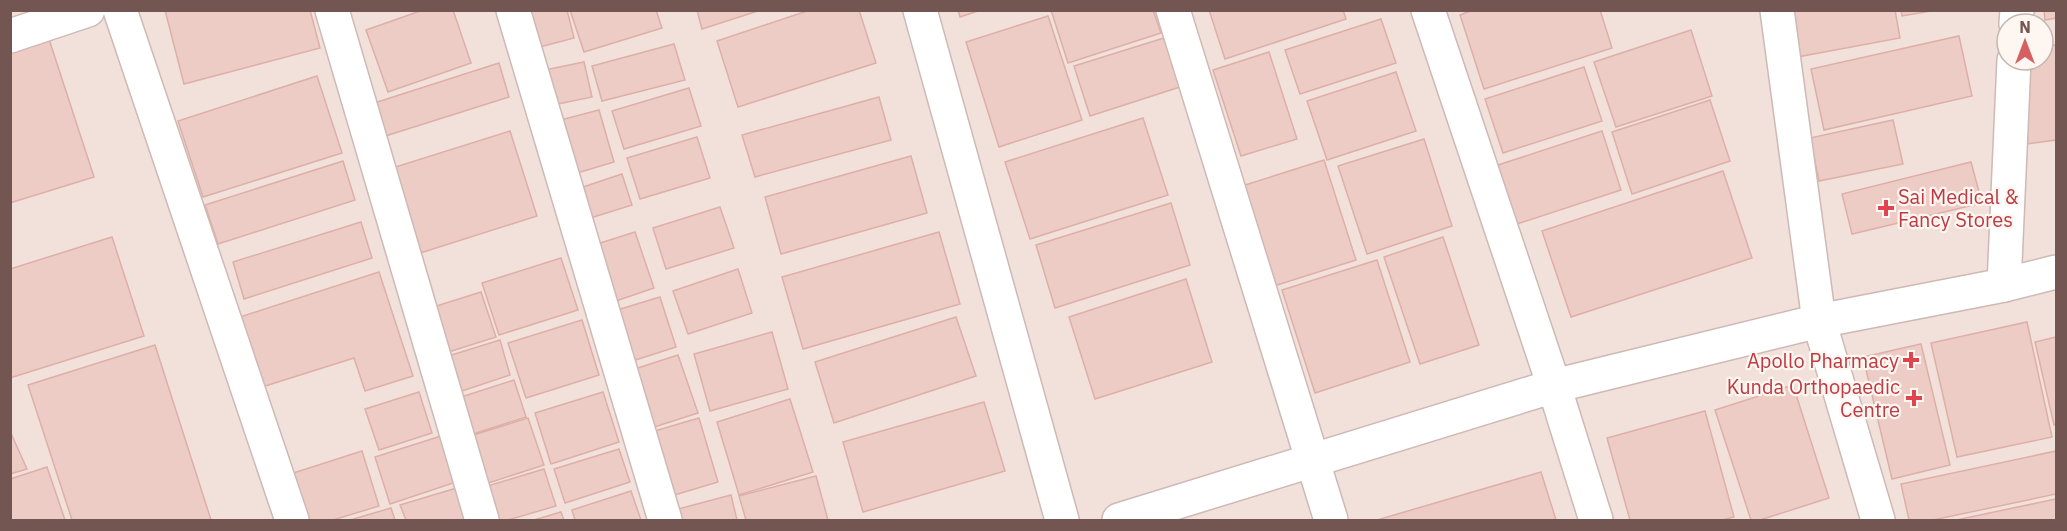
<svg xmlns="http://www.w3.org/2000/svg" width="2067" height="531" viewBox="0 0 2067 531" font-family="'IBM Plex Sans',sans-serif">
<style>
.residential{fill:#f1e1da;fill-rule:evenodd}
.building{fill:#edccc6;stroke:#deafa8;stroke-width:1.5}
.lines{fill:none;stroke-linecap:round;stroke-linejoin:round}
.minor-casing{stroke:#ceb9b5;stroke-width:36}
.tertiary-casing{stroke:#ceb9b5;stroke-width:36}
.minor{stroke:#fff;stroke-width:33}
.tertiary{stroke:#fff;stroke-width:33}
.health-dot{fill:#e0444e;stroke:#fdf6f1;stroke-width:2}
.labels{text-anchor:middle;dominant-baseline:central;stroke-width:4.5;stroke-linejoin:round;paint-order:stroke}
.health-label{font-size:20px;fill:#be3a42;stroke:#fdf6f1;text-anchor:end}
</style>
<rect width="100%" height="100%" fill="#faf1eb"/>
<path class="residential" d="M11,11H2056V520H11ZM2007,24H2043V60H2007Z"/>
<g class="building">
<path d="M165,10H310L320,48L184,84Z"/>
<path d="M423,10H453L471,63L388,92L366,30Z"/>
<path d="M521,10H567L574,38L532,49Z"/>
<path d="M570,10H656L662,28L584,52Z"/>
<path d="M697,10H761L702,29Z"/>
<path d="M810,10H859L876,63L738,107L717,41Z"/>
<path d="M958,10H981L960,17Z"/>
<path d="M1051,10H1153L1161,33L1068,63Z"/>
<path d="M1209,10H1343L1346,19L1225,59Z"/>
<path d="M1473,10H1600L1612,48L1484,89L1460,15Z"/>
<path d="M1789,10H1895L1900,38L1797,57Z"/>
<path d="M1901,10H1937L1902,16Z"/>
<path d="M2044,10H2056V18L2045,20Z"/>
<path d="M1048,16L1082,120L999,147L966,42Z"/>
<path d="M1381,19L1396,63L1300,94L1285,50Z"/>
<path d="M1691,30L1712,96L1616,127L1594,62Z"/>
<path d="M48,36L94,177L10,203V48Z"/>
<path d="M1959,36L1972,96L1824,130L1811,69Z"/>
<path d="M1164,38L1180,87L1090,116L1074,66Z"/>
<path d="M674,44L685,80L602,101L592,66Z"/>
<path d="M2056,45V140L2027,144L2016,60H2043V46Z"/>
<path d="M1269,52L1297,139L1241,156L1213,70Z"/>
<path d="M584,62L592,97L548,106L540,71Z"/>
<path d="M499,63L509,97L379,138L368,105Z"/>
<path d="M1584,67L1602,121L1503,153L1485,99Z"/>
<path d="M1396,72L1416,131L1327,160L1307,101Z"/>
<path d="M317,76L342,153L203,197L178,121Z"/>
<path d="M689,88L701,126L624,149L612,111Z"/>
<path d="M879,97L891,140L755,177L742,135Z"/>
<path d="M1710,100L1730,161L1632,194L1612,132Z"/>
<path d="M599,110L614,162L567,176L553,122Z"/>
<path d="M1143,118L1168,195L1030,239L1005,162Z"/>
<path d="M1893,120L1903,164L1819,181L1810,138Z"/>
<path d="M510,131L537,216L414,255L386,170Z"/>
<path d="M1602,131L1621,190L1517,224L1498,165Z"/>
<path d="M697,137L710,178L640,199L627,158Z"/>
<path d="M1424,139L1452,226L1367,254L1338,166Z"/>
<path d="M911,156L927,213L781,254L765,197Z"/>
<path d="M1324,160L1356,260L1274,286L1242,186Z"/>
<path d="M343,161L355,200L218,244L205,205Z"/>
<path d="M1971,162L1982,203L1852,234L1842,194Z"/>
<path d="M1723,171L1752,258L1571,317L1542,231Z"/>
<path d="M622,174L632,205L584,220L574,190Z"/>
<path d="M1171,203L1190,265L1055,308L1036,245Z"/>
<path d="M720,207L734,248L666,269L653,228Z"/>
<path d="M361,222L372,258L244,299L233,262Z"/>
<path d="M635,232L654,288L610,303L591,246Z"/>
<path d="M939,232L960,304L803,349L782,277Z"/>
<path d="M112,237L144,336L10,378V269Z"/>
<path d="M1443,237L1479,345L1420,364L1384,257Z"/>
<path d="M561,258L578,310L499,335L482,283Z"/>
<path d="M1377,260L1410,362L1315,393L1282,290Z"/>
<path d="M738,269L752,313L688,334L673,291Z"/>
<path d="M379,272L413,376L365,391L354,358L262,387L240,317Z"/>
<path d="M1186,279L1212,362L1095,399L1069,317Z"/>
<path d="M481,292L496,337L442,354L427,309Z"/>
<path d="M660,297L676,347L623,364L607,313Z"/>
<path d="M956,317L976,376L834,423L815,362Z"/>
<path d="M582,320L599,375L526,398L508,343Z"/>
<path d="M2027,322L2052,437L1957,457L1931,343Z"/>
<path d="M772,332L788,389L710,411L694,354Z"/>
<path d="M2056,337V425H2054L2035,342Z"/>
<path d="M500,340L510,375L456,393L445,357Z"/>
<path d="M1921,344L1950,465L1892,479L1863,357Z"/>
<path d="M155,345L211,520H72L28,385Z"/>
<path d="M678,355L698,413L629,435L610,377Z"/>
<path d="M514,380L526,417L470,435L458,398Z"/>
<path d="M1793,385L1829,498L1760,520H1751L1715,410Z"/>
<path d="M419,392L432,433L379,450L365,409Z"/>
<path d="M603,392L619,442L551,464L535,413Z"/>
<path d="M790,399L813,472L739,495L717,422Z"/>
<path d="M984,402L1005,471L863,512L843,442Z"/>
<path d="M1705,411L1734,517L1722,520H1630L1607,438Z"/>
<path d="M528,418L544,465L482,485L467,437Z"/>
<path d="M699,418L718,482L651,502L631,438Z"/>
<path d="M10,431L27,469L10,474Z"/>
<path d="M441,436L456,482L390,504L375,457Z"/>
<path d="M619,449L630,482L565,503L554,469Z"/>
<path d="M362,451L379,506L333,520H298L284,476Z"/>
<path d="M2056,451V494L1933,520H1909L1901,484Z"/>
<path d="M47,467L65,520H10V479Z"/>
<path d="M544,469L556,506L508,520H491L481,488Z"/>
<path d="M1541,472L1556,520H1377Z"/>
<path d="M816,476L828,520H746L739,496Z"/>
<path d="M460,487L471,520H406L400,505Z"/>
<path d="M631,491L641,520H575L572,510Z"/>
<path d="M731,495L737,520H669L667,512Z"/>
<path d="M2056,499V520H1956Z"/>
<path d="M391,508L395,520H350Z"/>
<path d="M561,512L564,520H534Z"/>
</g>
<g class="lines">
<g class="minor-casing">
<g id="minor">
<path d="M120,10L292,520"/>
<path d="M332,10L482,520"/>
<path d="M513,10L665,520"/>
<path d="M920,10L1062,520"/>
<path d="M1173,10L1331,520"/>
<path d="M1428,10L1554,386L1596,520"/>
<path d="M1777,10L1819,321L1878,520"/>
<path d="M2016,24L2017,10"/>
<path d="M10,36L88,10"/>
<path d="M2004,285L2014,60"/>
</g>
</g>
<g class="tertiary-casing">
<path id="tertiary" d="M1119,520L1554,386L1819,321L2004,285L2056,272"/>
</g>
<use href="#minor" class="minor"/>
<use href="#tertiary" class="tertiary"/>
</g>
<g class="health-dot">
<path d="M1883 199h6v6h6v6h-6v6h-6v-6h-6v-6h6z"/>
<path d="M1908 351h6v6h6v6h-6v6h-6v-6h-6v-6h6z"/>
<path d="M1911 389h6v6h6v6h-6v6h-6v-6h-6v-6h6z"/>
</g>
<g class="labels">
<g class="health-label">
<text x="1898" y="196" text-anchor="start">Sai Medical &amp;<tspan x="1898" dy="23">Fancy Stores</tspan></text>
<text x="1899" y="360">Apollo Pharmacy</text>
<text x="1900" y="386">Kunda Orthopaedic<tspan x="1900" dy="23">Centre</tspan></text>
</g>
</g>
<rect width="2067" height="531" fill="none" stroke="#735551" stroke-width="24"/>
<g transform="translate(2025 42)"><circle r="28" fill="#fdf6f1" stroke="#c6b6b1" stroke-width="1.5"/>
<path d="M0-4.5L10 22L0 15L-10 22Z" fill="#d65f61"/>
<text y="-9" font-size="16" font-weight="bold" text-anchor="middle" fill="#735551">N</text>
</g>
</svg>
